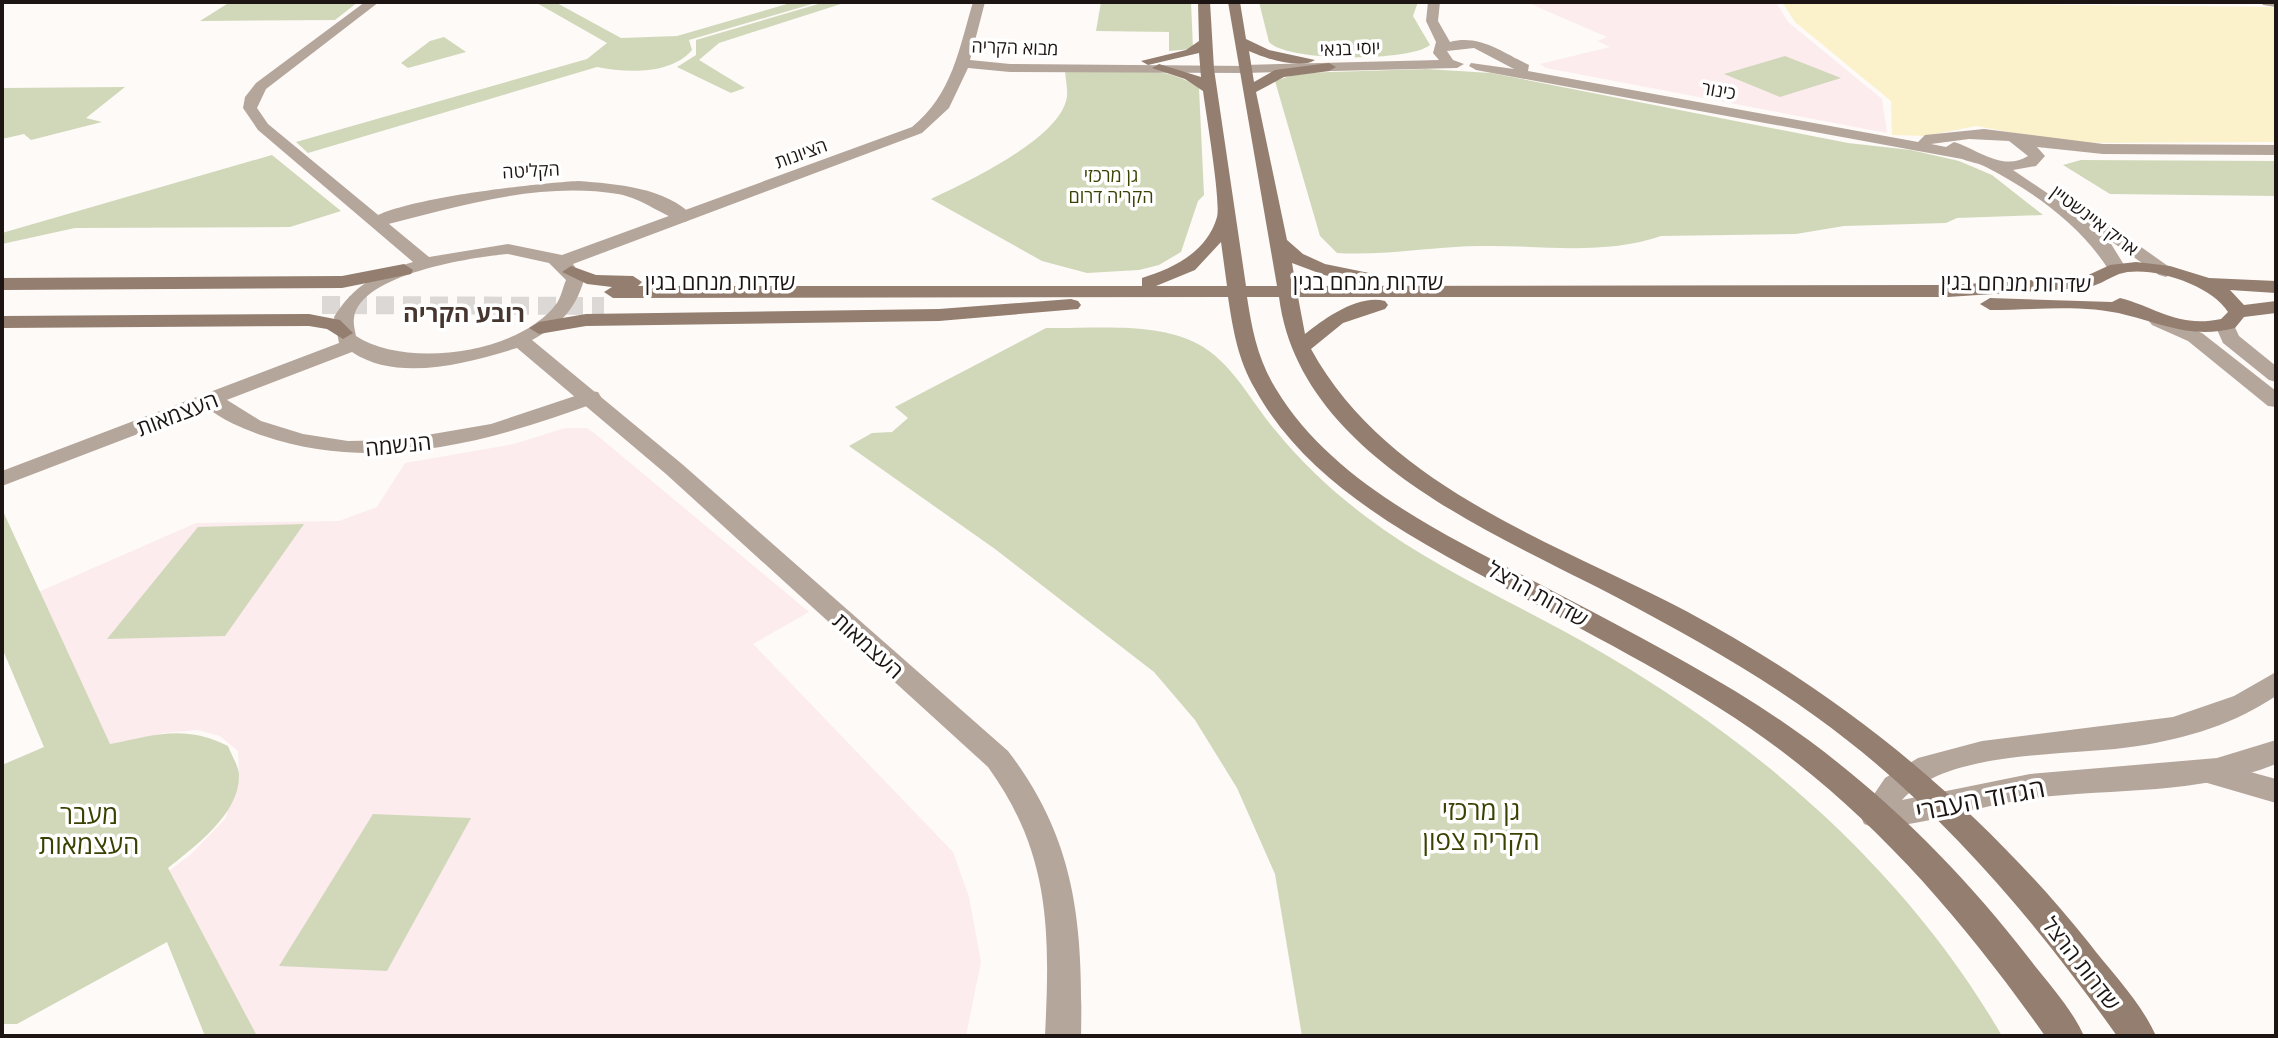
<svg xmlns="http://www.w3.org/2000/svg" width="2278" height="1038" viewBox="0 0 2278 1038" font-family="'Open Sans',Heebo,sans-serif">
<style>
.education{fill:#fcecee}
.green{fill:#d1d8b9}
.sand{fill:#fbf1cb}
.lines{fill:none;stroke-linecap:round;stroke-linejoin:round}
.secondary-tunnel{stroke:#dcd8d6;stroke-width:18;stroke-dasharray:18 9;stroke-linecap:butt}
.minor{fill:#b5a69c;fill-rule:evenodd}
.tertiary{fill:#b5a69c;fill-rule:evenodd}
.secondary{fill:#937e6f;fill-rule:evenodd}
.labels{text-anchor:middle;dominant-baseline:central;stroke-width:7;stroke-linejoin:round;paint-order:stroke}
.far-street-label{font-size:18px;fill:#1d1513;stroke:#fff}
.far-park-label{font-size:18px;fill:#3a4101;stroke:#fff}
.street-label{font-size:22px;fill:#1d1513;stroke:#fff}
.neighbourhood-label{font-size:24px;font-weight:bold;fill:#46362f;stroke:#fff}
.near-street-label{font-size:26px;fill:#1d1513;stroke:#fff}
.near-park-label{font-size:26px;fill:#3a4101;stroke:#fff}
</style>
<rect width="100%" height="100%" fill="#fefaf8"/>
<g class="education">
<path d="M1526,2H1776L1788,22L1882,99L1887,133L1546,68L1540,64L1610,47L1597,41L1607,37Z"/>
<path d="M565,428H587L598,436L809,612L753,644L953,852L969,897L981,962L966,1036H236L162,876L190,855L225,819L239,777L238,751L220,736L197,730L164,733L97,750L36,593L196,523L339,521L377,507L405,463L514,444Z"/>
</g>
<g class="green">
<path d="M230,2H358L335,20L200,21Z"/>
<path d="M535,2H555L621,38L677,36L794,2H819L689,40L692,50C671,75 626,73 597,67L308,153L296,142L587,59L607,43Z"/>
<path d="M825,2H847L719,43L699,60L745,88L731,93L677,67L696,55V40Z"/>
<path d="M1101,2H1191L1193,49L1169,51V32L1096,31Z"/>
<path d="M1259,2H1418L1413,16L1430,45C1409,62 1287,62 1269,42Z"/>
<path d="M444,37L466,52L408,68L401,63L430,41Z"/>
<path d="M1785,56L1841,78L1780,97L1724,74Z"/>
<path d="M1065,69C1108,70 1162,62 1199,88L1204,195L1198,201L1181,252L1159,265L1139,270L1087,273L1042,261L931,199C967,182 1055,141 1066,101C1069,92 1065,78 1065,69Z"/>
<path d="M1426,69L1491,73L1848,143L1911,150L1959,161L1992,175L2043,215L1957,218L1946,223L1844,226L1796,234L1661,236C1607,255 1546,246 1490,246C1439,245 1388,256 1337,253L1320,236L1275,81L1299,73Z"/>
<path d="M125,87L86,118L102,122L31,140L24,134L2,139V88Z"/>
<path d="M272,155L341,211L290,227L75,228L2,244V233Z"/>
<path d="M2081,160L2276,161V196L2110,194L2063,165Z"/>
<path d="M1046,328C1093,329 1155,321 1198,344C1233,363 1251,402 1276,431C1302,463 1332,491 1365,516C1439,572 1527,608 1606,655C1765,748 1910,876 2002,1036H1302L1275,874L1237,788L1195,720L1154,672L995,549L849,446L872,433L892,432L908,418L895,407Z"/>
<path d="M2,509L110,744C155,735 184,724 228,746C231,754 239,767 239,775C240,814 194,847 168,868L257,1036H205L167,942L17,1024H2V765L44,747L2,648Z"/>
<path d="M304,524L225,636L107,639L198,527Z"/>
<path d="M373,814L471,818L387,971L279,966Z"/>
</g>
<path class="sand" d="M1782,2L2276,7V142L2069,143L1976,126L1926,136L1892,135L1891,101L1795,22Z"/>
<g class="lines">
<path class="secondary-tunnel" d="M322,305L604,306"/>
<g class="minor">
<path d="M1428,2H1440L1438,21L1450,42C1480,34 1503,53 1529,65L1528,71L1918,142L1925,135L1984,129L2103,144L2276,145V155L2103,154L2037,147L2045,156L2036,166L2013,170L2090,222L2103,220L2175,271L2166,277L2159,275L2108,239L2126,268L2117,274L2110,272C2081,225 2034,192 1986,167C1979,163 1969,162 1962,159L1476,70L1469,66L1471,63L1514,69L1474,48L1447,51L1453,60L1464,64L1457,68L1244,73L1237,69L1244,65L1439,60L1433,53L1436,42L1426,21ZM1969,139L2009,141L2028,156C2003,172 1977,149 1954,142L1946,147L1931,144Z"/>
<path d="M2261,2H2276V7L2263,5Z"/>
<path d="M578,181C616,184 666,187 694,217L685,222C661,216 645,199 618,194C536,181 454,208 376,227L367,222C391,199 540,183 578,181Z"/>
<path d="M590,391L598,392L601,397L598,402C490,442 376,474 264,436C244,429 213,417 200,400L203,395H219L261,421L303,434L348,441L398,440L491,424Z"/>
<path d="M2207,760L2276,779V803L2197,780L2192,772L2197,764Z"/>
</g>
<g class="tertiary">
<path d="M365,2H379L266,89L257,108L268,124L429,257L508,244L562,255L912,127C952,95 959,49 973,2H985L970,60L1010,64L1249,66L1251,69L1244,73L1010,72L968,68L949,108L922,133L573,264L584,280C575,310 560,325 532,340L682,464L1008,751C1077,841 1083,926 1081,1036H1045C1050,933 1051,854 988,767L666,474L517,348C468,363 398,383 352,352L2,486V471L339,343L334,317C353,286 378,272 413,262L258,130L243,108L245,97L256,83ZM508,254L549,263L566,280C563,287 561,297 557,303C520,354 406,369 356,336C355,331 353,323 354,318C360,274 473,257 508,254Z"/>
<path d="M2159,315L2202,333L2276,391V407L2268,406L2188,341L2152,325L2149,321L2152,317Z"/>
<path d="M2225,319L2232,321L2239,336L2276,366V382L2269,380L2223,343L2215,325Z"/>
<path d="M2276,672V696C2234,724 2188,738 2138,746C2072,757 1949,748 1902,800L2030,774L2217,758L2276,740V764C2198,795 2116,788 2034,798C1987,804 1942,820 1896,826L1875,828L1864,824L1860,815L1885,778L1918,758L1982,741L2173,717L2234,696Z"/>
</g>
<g class="secondary">
<path d="M1198,2H1210L1214,69L1246,286H1277L1228,2H1240L1246,39L1269,50L1315,60C1300,70 1264,58 1249,51L1254,82L1275,70L1329,63L1336,67L1329,71L1284,77L1256,92L1287,240L1303,254L1325,264L1374,274L1376,278L1367,284L1324,275L1292,263L1296,286L1948,285L2084,277L2110,265L2136,262L2170,266L2209,278L2276,281V293L2230,290L2244,305L2276,301V313L2244,317L2235,328C2193,339 2166,325 2126,315C2084,304 2034,310 1990,310L1980,304L1990,298L2112,302L2120,298C2158,308 2178,328 2221,319L2228,312C2212,285 2149,264 2119,274C2107,279 2098,286 2084,288L1948,297H1298L1305,334C1324,319 1358,294 1385,301L1388,305L1385,309L1343,323L1311,349C1387,488 1555,542 1686,611C1843,695 1978,805 2089,943C2111,972 2141,1002 2156,1036H2117C2032,916 1935,802 1815,716C1753,671 1686,634 1618,598C1494,533 1299,456 1279,297H1247C1252,330 1258,360 1276,389C1333,484 1450,537 1545,587C1609,620 1673,654 1735,691C1849,760 1947,852 2028,957C2047,982 2071,1007 2084,1036H2045C1969,928 1884,828 1779,749C1703,692 1618,649 1535,604C1435,550 1312,493 1255,389C1238,360 1233,330 1228,297L613,298L604,292L612,287L587,284L562,272L571,266L596,275L633,276L642,282L638,286H1142V278C1174,268 1207,252 1217,217C1221,201 1206,114 1203,91L1185,79L1152,68L1159,64L1201,77L1199,53L1148,65L1141,61L1186,50L1199,41ZM1221,242L1227,286H1156L1195,270Z"/>
<path d="M404,264L413,270L411,274L342,288L2,290V278L342,276Z"/>
<path d="M1071,299L1078,301L1081,305L1078,309L939,321L586,326L539,334L529,328L539,322L586,314L939,309Z"/>
<path d="M309,314L340,320L353,333L343,339L327,329L309,326L2,328V316Z"/>
</g>
</g>
<g class="labels">
<g class="far-street-label">
<text transform="translate(1015 47) rotate(2)">מבוא הקריה</text>
<text transform="translate(1350 48) rotate(-2)">יוסי בנאי</text>
<text transform="translate(1719 90) rotate(10)">כינור</text>
<text transform="translate(801 153) rotate(-20)">הציונות</text>
<text transform="translate(531 170) rotate(-3)">הקליטה</text>
<text transform="translate(2095 220) rotate(37)">אריק איינשטיין</text>
</g>
<g class="far-park-label">
<text x="1111" y="175">גן מרכזי<tspan x="1111" dy="21">הקריה דרום</tspan></text>
</g>
<g class="street-label">
<text x="720" y="281">שדרות מנחם בגין</text>
<text x="1368" y="281">שדרות מנחם בגין</text>
<text transform="translate(2016 282) rotate(1)">שדרות מנחם בגין</text>
<text transform="translate(177 413) rotate(-21)">העצמאות</text>
<text transform="translate(398 444) rotate(-6)">הנשמה</text>
<text transform="translate(1538 593) rotate(29)">שדרות הרצל</text>
<text transform="translate(869 645) rotate(42)">העצמאות</text>
<text transform="translate(2082 963) rotate(52)">שדרות הרצל</text>
</g>
<g class="neighbourhood-label">
<text x="464" y="312">רובע הקריה</text>
</g>
<g class="near-street-label">
<text transform="translate(1980 799) rotate(-11)">הגדוד העברי</text>
</g>
<g class="near-park-label">
<text x="1481" y="810">גן מרכזי<tspan x="1481" dy="30">הקריה צפון</tspan></text>
<text x="89" y="814">מעבר<tspan x="89" dy="30">העצמאות</tspan></text>
</g>
</g>
<rect width="2278" height="1038" fill="none" stroke="#1d1513" stroke-width="8"/>
</svg>
